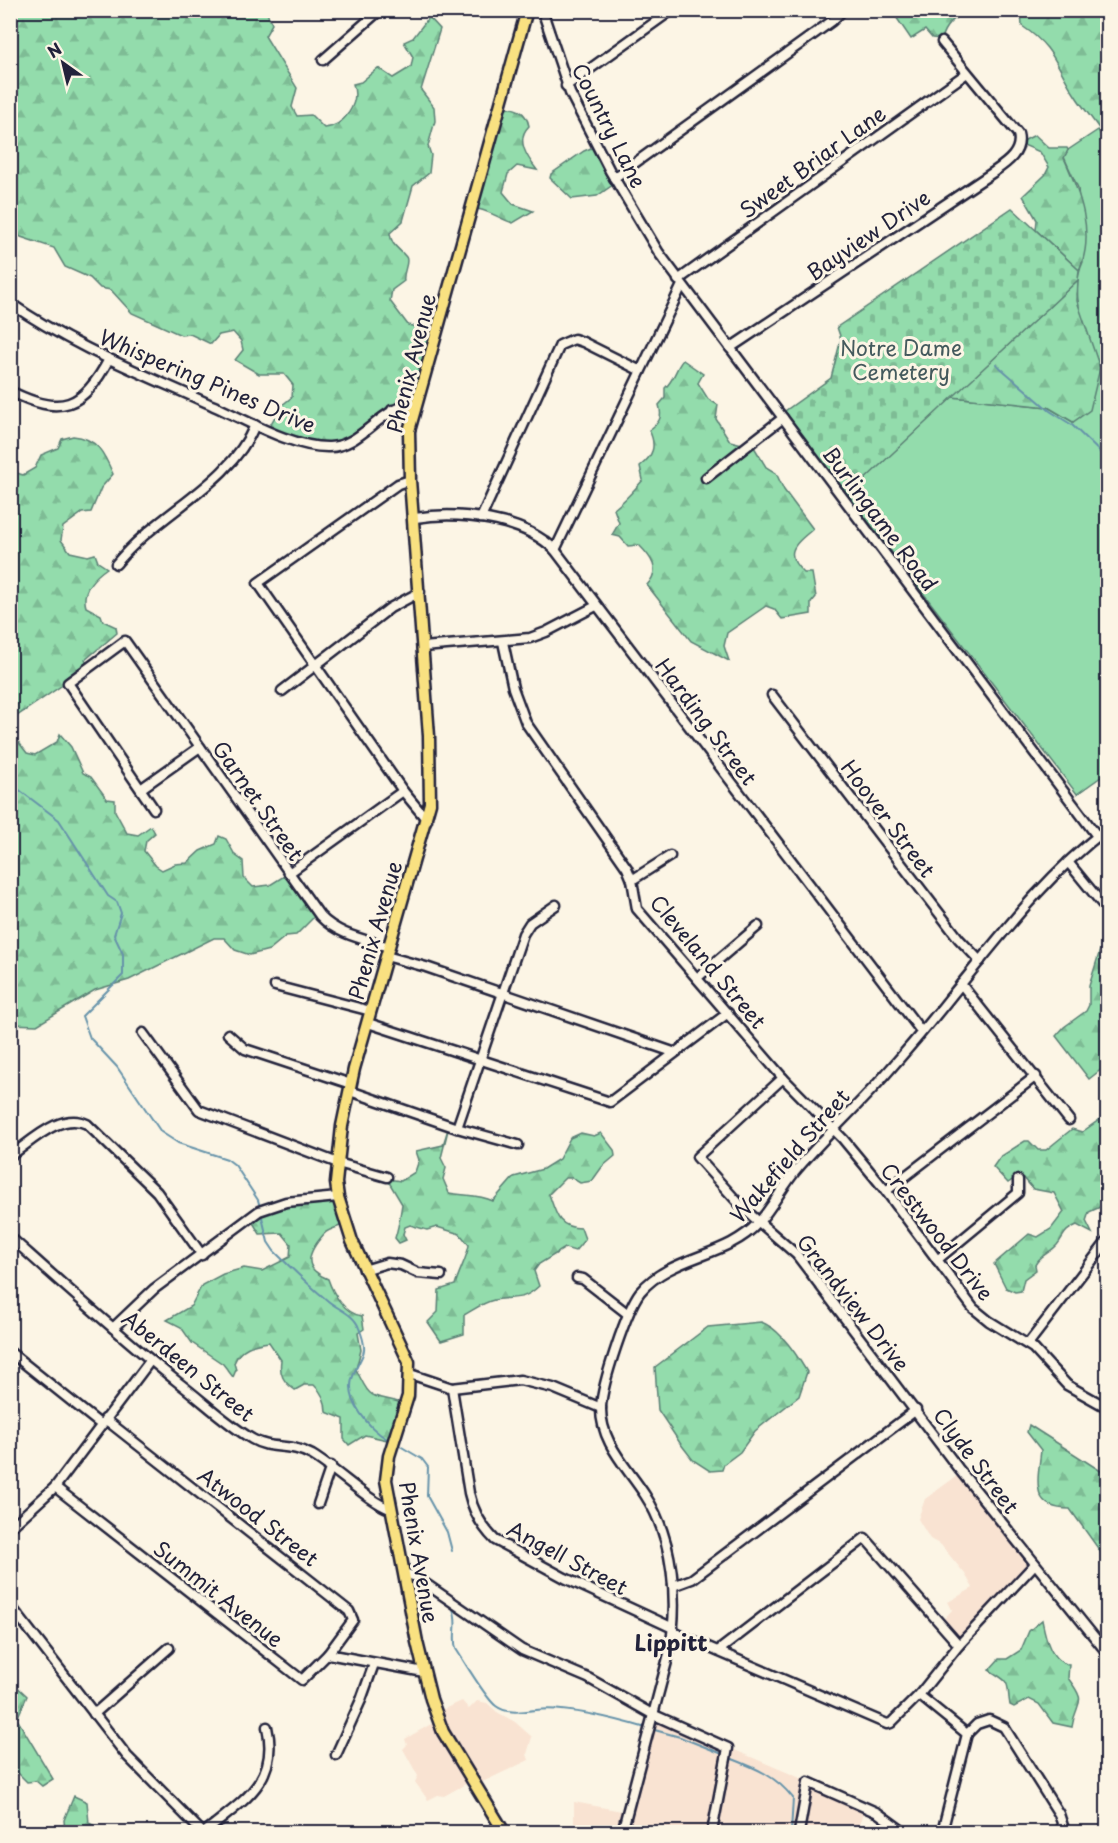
<svg xmlns="http://www.w3.org/2000/svg" width="1118" height="1843" viewBox="0 0 1118 1843" font-family="'Playpen Sans',sans-serif">
<style>
.built{fill:#f9e3d2}
.grass{fill:#93dcac;stroke:#5a7f74;stroke-width:1.5}
.forest{fill:url(#forest-firs);stroke:#5a7f74;stroke-width:1.5}
.cemetery{fill:url(#cemetery-stones);stroke:#5a7f74;stroke-width:1.5}
.lines{fill:none;stroke-linecap:round;stroke-linejoin:round}
.stream{stroke:#6693aa;stroke-width:2}
.minor-casing{stroke:#22223b;stroke-width:13}
.major-casing{stroke:#22223b;stroke-width:15}
.minor{stroke:#fcf5e5;stroke-width:8}
.major{stroke:#f9e181;stroke-width:10}
.labels{text-anchor:middle;dominant-baseline:central;stroke-width:6;stroke-linejoin:round;paint-order:stroke}
.street-label{font-size:21px;fill:#22223b;stroke:#fcf5e5}
.park-label{font-size:21px;fill:#445a5d;stroke:#fcf5e5}
.neighbourhood-label{font-size:22px;font-weight:bold;fill:#22223b;stroke:#fcf5e5}
</style>
<defs>
<pattern id="forest-firs" width="22" height="20" patternUnits="userSpaceOnUse" patternTransform="scale(1.5)"><rect width="22" height="20" fill="#93dcac"/><path d="M5 1l3.5 6h-7zM16 11l3.5 6h-7z" fill="#7ebc95"/></pattern>
<pattern id="cemetery-stones" width="16" height="16" patternUnits="userSpaceOnUse" patternTransform="scale(1.5)"><rect width="16" height="16" fill="#93dcac"/><path d="M2 7V4a2 2 0 0 1 4 0v3zM10 15v-3a2 2 0 0 1 4 0v3z" fill="#7ebc95"/></pattern>
</defs>
<rect width="100%" height="100%" fill="#fcf5e5"/>
<filter id="ink" filterUnits="userSpaceOnUse"><feTurbulence type="fractalNoise" baseFrequency=".0167" numOctaves="2"/><feDisplacementMap in="SourceGraphic" scale="12" xChannelSelector="R" yChannelSelector="G"/><feConvolveMatrix kernelMatrix="1 2 1 2 8 2 1 2 1" color-interpolation-filters="sRGB"/></filter>
<g filter="url(#ink)">
<g class="built">
<path d="M961,1473L1034,1563L957,1643L942,1621L952,1610L948,1602L973,1588L965,1574L941,1545L930,1539L918,1519L925,1499Z"/>
<path d="M462,1701L469,1709L477,1701L487,1703L497,1712L515,1722L532,1737L527,1754L529,1760L476,1785L471,1781L444,1796L438,1795L428,1800L415,1782L418,1776L403,1749L407,1745L405,1739L438,1720L437,1712Z"/>
<path d="M652,1715L805,1780L864,1809L857,1832H574V1802L627,1812Z"/>
</g>
<path class="grass" d="M1098,130L1108,149L1107,785L1101,777L1077,794L848,495L952,397L1048,407L1073,422L1100,368C1088,335 1067,296 1083,262L1078,188L1064,157L1068,150Z"/>
<g class="forest">
<path d="M10,11H266L272,24L265,36L297,88L292,107L297,116L311,115L324,128C345,126 360,103 353,84L361,82L378,68L393,78L411,67L413,57L404,42L413,38L429,17L440,29L421,90L434,107L435,121L428,146L431,155L429,173L413,186L403,221L390,233C391,246 399,248 406,257C410,262 402,273 404,281L392,290L390,301L408,325L435,331L417,402C384,407 365,444 331,448C321,449 280,432 268,429L281,406L292,397L293,385L284,374H259L235,360L243,350L241,341L233,332L219,335L211,344L190,334L181,335L132,313L111,290L100,288L90,278L65,267L54,248L21,237L11,229Z"/>
<path d="M892,11L965,10V12C953,19 945,25 941,39L932,38L925,30L911,39Z"/>
<path d="M1021,11H1107V141C1098,125 1085,111 1075,95C1055,64 1055,48 1022,26Z"/>
<path d="M501,106C515,108 526,110 529,126C515,140 527,157 537,170L517,166L508,174L503,192L513,204L533,211L513,223C497,218 488,209 471,208Z"/>
<path d="M1035,135L1049,148H1067L1068,150L1064,158C1079,191 1096,234 1079,270L1036,230L1037,220L1023,196L1045,175L1049,167L1040,152L1019,143Z"/>
<path d="M596,146L617,182L597,196L572,199L550,178L551,174L584,151Z"/>
<path d="M1078,280L1077,301L1100,368L1090,410L1073,422L1048,407L952,397Z"/>
<path d="M683,360L703,374L698,383L708,399L718,405L716,419L730,441L754,447L766,467L776,473L784,490L813,529C795,544 782,553 804,573H812L816,597L811,603V614L782,619L774,609L766,606L727,633L724,646L729,661L691,641L647,585C661,570 652,558 639,545L628,546L620,537L612,535L619,523L614,509C626,500 633,491 643,480L640,466C653,456 657,446 649,430C659,423 663,418 659,405L665,398V388C675,379 676,367 683,360Z"/>
<path d="M73,436C97,438 104,453 113,474L101,488L91,512L82,513L63,527L61,540L70,552L88,556L95,554L98,562L107,568C94,577 81,590 86,607L101,615L103,621L116,627L117,633L85,660L89,667L11,720V471L23,475L35,468L41,455L58,448L62,439Z"/>
<path d="M10,731L27,753L35,755L57,742L60,734L71,747L83,773L91,777L107,799L115,800V811L127,833L138,835L151,826L155,833L146,841L144,851L156,866L162,870L175,864L187,863L200,851L216,844L219,836L226,839L235,855L243,861L244,878L253,887L270,885L289,873L317,914L296,935L286,936L269,950L250,955L235,950L224,938H214L129,980L95,990L37,1025L11,1024Z"/>
<path d="M1101,947H1107V1065L1089,1079L1056,1036L1064,1027L1086,1011L1089,1005V986Z"/>
<path d="M1102,1118L1107,1121V1204L1089,1212L1086,1221L1092,1233L1077,1225C1062,1232 1066,1234 1057,1245C1050,1253 1040,1255 1035,1265L1036,1270L1024,1279L1021,1291L1015,1292L1006,1288L994,1264L1029,1234L1038,1237L1051,1229L1064,1212L1054,1193L1033,1189L1024,1178L1018,1176L1008,1183L993,1167L1000,1157L1025,1141H1029L1038,1150H1046L1072,1129L1082,1132Z"/>
<path d="M449,1126L441,1158L446,1168L443,1179L449,1193C465,1196 479,1194 493,1201L514,1177L543,1169L559,1159L570,1138L581,1133L594,1136L601,1133L614,1150L615,1156L602,1167L592,1181L580,1183L572,1178H565L549,1194C556,1214 558,1228 581,1228L585,1239L575,1251L565,1248L539,1264L534,1271L539,1286C522,1302 515,1296 494,1300C484,1302 473,1310 464,1315V1334L441,1341L428,1322L438,1312L439,1290L455,1285C459,1271 467,1258 469,1245L460,1234L437,1227L427,1230L410,1225L405,1227L403,1234L406,1240L399,1243L395,1238C399,1226 400,1216 402,1204L387,1179L401,1181L415,1172L419,1160L416,1151L443,1145Z"/>
<path d="M335,1196L346,1224C339,1227 328,1229 324,1234C308,1252 301,1268 328,1279C333,1294 345,1314 362,1316L364,1329L358,1333L361,1350L356,1369C373,1406 372,1392 404,1404L392,1441L365,1435L349,1445L344,1439V1419L326,1412C326,1401 323,1393 314,1385H304L295,1390C283,1382 279,1374 281,1360L269,1342C254,1344 240,1347 234,1363L236,1370L233,1377L223,1364L192,1343L181,1327L167,1320L191,1306L202,1285L223,1274L244,1268L262,1271L290,1257L291,1244L282,1233L260,1234L250,1218L261,1210Z"/>
<path d="M761,1322C780,1328 797,1355 807,1372L799,1396L755,1431L740,1452L724,1464L722,1470L710,1471L693,1460L680,1443L658,1410L655,1367L708,1327Z"/>
<path d="M1029,1425L1107,1475V1561L1070,1509C1029,1509 1038,1480 1041,1450L1027,1432Z"/>
<path d="M1042,1620C1045,1635 1050,1663 1069,1664L1068,1678C1089,1706 1076,1699 1072,1727L1053,1723L1039,1704L1029,1699L1014,1707L1010,1705C1006,1682 1013,1684 989,1670L999,1659H1007L1021,1650L1029,1631Z"/>
<path d="M11,1681L27,1696L17,1719L53,1779L42,1786L36,1781L27,1782L11,1766Z"/>
<path d="M74,1796L87,1802L89,1823L106,1832H65L64,1820Z"/>
</g>
<path class="cemetery" d="M1012,208L1079,270L1078,280L848,495L785,411L831,378L841,339L837,327Z"/>
<g class="lines">
<g class="stream">
<path d="M996,364L1050,411L1072,425L1108,460"/>
<path d="M10,759L18,789L59,820L108,896L117,902L121,913L114,935L123,954V975L82,1016L90,1038L117,1067L161,1132L178,1143L227,1159L235,1165L258,1200L260,1207"/>
<path d="M261,1213L268,1242L274,1251C291,1268 310,1286 328,1301C339,1310 354,1314 359,1328C371,1358 359,1354 352,1379C346,1402 369,1428 387,1439"/>
<path d="M400,1446L422,1459L428,1467L427,1496L447,1532L452,1551"/>
<path d="M453,1609C459,1623 452,1635 456,1649C464,1661 486,1699 496,1706C508,1715 523,1711 536,1710C567,1706 615,1719 646,1728"/>
<path d="M651,1729L680,1737L725,1755"/>
<path d="M730,1758C756,1768 776,1776 793,1798L791,1832"/>
</g>
<g class="minor-casing">
<g id="minor">
<path d="M542,10L570,93L610,171L659,253L1097,836"/>
<path d="M323,60L380,10"/>
<path d="M566,86L672,10"/>
<path d="M614,178L832,21L843,10"/>
<path d="M678,280L967,73"/>
<path d="M10,303C73,347 144,374 214,406C246,420 293,448 329,447C362,447 381,405 416,404"/>
<path d="M730,348L992,173C1005,164 1023,153 1018,134L942,42"/>
<path d="M10,391C61,417 83,408 109,359"/>
<path d="M392,410L413,418"/>
<path d="M706,478L783,418"/>
<path d="M410,480L398,484L258,583L403,791L427,820"/>
<path d="M415,518C458,511 523,518 555,550L921,1031"/>
<path d="M481,518L560,345L574,339L583,342L639,370"/>
<path d="M555,550L682,285"/>
<path d="M116,564C157,513 230,485 255,425"/>
<path d="M503,642L513,688L526,723L627,868L632,880L637,909L783,1078L843,1139L886,1191L973,1308L989,1321L1033,1348L1067,1385L1108,1408"/>
<path d="M423,647L530,638L546,632L596,606"/>
<path d="M282,691L390,608L420,592"/>
<path d="M772,695L959,939L980,961"/>
<path d="M142,788L200,747"/>
<path d="M154,809L68,683L125,641L320,916C338,935 364,939 389,947"/>
<path d="M1068,862L1108,911"/>
<path d="M289,873L403,791"/>
<path d="M632,880L670,856"/>
<path d="M386,956L426,967L673,1052"/>
<path d="M697,978L758,926"/>
<path d="M961,984L1069,1120"/>
<path d="M275,986L371,1011"/>
<path d="M368,1023L610,1102L728,1013"/>
<path d="M143,1033L199,1110L338,1163L387,1177"/>
<path d="M228,1034L245,1049L351,1084"/>
<path d="M783,1078L697,1157L743,1208L797,1255L958,1468L1108,1654"/>
<path d="M350,1091L457,1128L518,1145"/>
<path d="M457,1128L523,934L530,923L556,905"/>
<path d="M10,1156C31,1142 61,1111 87,1124L157,1192L202,1255"/>
<path d="M886,1191L1036,1076"/>
<path d="M10,1237C66,1287 121,1337 179,1383C204,1402 225,1423 252,1439C272,1451 289,1442 312,1455C337,1470 368,1501 390,1509"/>
<path d="M937,1260L1018,1193V1180"/>
<path d="M364,1270L387,1263L401,1265L418,1273L441,1275"/>
<path d="M577,1278L583,1279L628,1314"/>
<path d="M113,1328L154,1289L259,1211L286,1202L338,1197"/>
<path d="M1028,1344L1108,1240"/>
<path d="M10,1352L100,1424"/>
<path d="M410,1374L452,1388L520,1380L553,1388L601,1408"/>
<path d="M452,1388L469,1493C473,1511 482,1527 495,1540L565,1578L673,1628"/>
<path d="M105,1419L349,1611L353,1620L328,1654"/>
<path d="M55,1487L302,1680L328,1654L424,1672"/>
<path d="M318,1504L331,1466"/>
<path d="M10,1528L55,1487L150,1361"/>
<path d="M404,1573L416,1577L522,1650L588,1678L652,1714L728,1748L712,1832"/>
<path d="M673,1586L692,1579L916,1410"/>
<path d="M10,1605L127,1756L202,1832"/>
<path d="M673,1632L887,1724L891,1723L919,1695L959,1645L1035,1564"/>
<path d="M718,1651L865,1538L959,1645"/>
<path d="M919,1695L967,1734"/>
<path d="M94,1714L169,1648"/>
<path d="M336,1755L361,1700L374,1664"/>
<path d="M205,1832C241,1802 280,1782 267,1727"/>
<path d="M622,1832L669,1654C679,1603 674,1539 645,1495C627,1467 600,1442 601,1407C602,1384 627,1309 640,1292C671,1255 726,1258 758,1223C773,1207 783,1185 798,1168C825,1136 857,1107 885,1075C908,1049 931,1022 953,994C1001,935 1046,875 1108,828"/>
<path d="M799,1832L808,1782L878,1813L904,1832"/>
<path d="M942,1832L967,1734L977,1724L989,1720L1004,1727L1059,1814L1065,1832"/>
</g>
</g>
<g class="major-casing">
<path id="major" d="M504,1832L443,1732L431,1699L417,1642L386,1480L389,1456L408,1396L409,1362L352,1241L338,1197L336,1183L342,1126L354,1069L430,803L429,736L410,480L409,431L527,10"/>
</g>
<use href="#minor" class="minor"/>
<use href="#major" class="major"/>
</g>
</g>
<g class="labels">
<g class="street-label">
<text transform="translate(610 125) rotate(63)">Country Lane</text>
<text transform="translate(812 161) rotate(-36)">Sweet Briar Lane</text>
<text transform="translate(868 234) rotate(-34)">Bayview Drive</text>
<text transform="translate(410 363) rotate(-76)">Phenix Avenue</text>
<text transform="translate(208 380) rotate(23)">Whispering Pines Drive</text>
<text transform="translate(881 518) rotate(53)">Burlingame Road</text>
<text transform="translate(707 721) rotate(53)">Harding Street</text>
<text transform="translate(259 800) rotate(55)">Garnet Street</text>
<text transform="translate(889 818) rotate(53)">Hoover Street</text>
<text transform="translate(374 930) rotate(-74)">Phenix Avenue</text>
<text transform="translate(709 961) rotate(50)">Cleveland Street</text>
<text transform="translate(789 1155) rotate(-49)">Wakefield Street</text>
<text transform="translate(938 1231) rotate(52)">Crestwood Drive</text>
<text transform="translate(854 1302) rotate(52)">Grandview Drive</text>
<text transform="translate(189 1365) rotate(39)">Aberdeen Street</text>
<text transform="translate(977 1460) rotate(53)">Clyde Street</text>
<text transform="translate(259 1516) rotate(38)">Atwood Street</text>
<text transform="translate(420 1552) rotate(80)">Phenix Avenue</text>
<text transform="translate(568 1557) rotate(28)">Angell Street</text>
<text transform="translate(219 1593) rotate(38)">Summit Avenue</text>
</g>
<g class="park-label">
<text x="901" y="347">Notre Dame<tspan x="901" dy="24">Cemetery</tspan></text>
</g>
<g class="neighbourhood-label">
<text x="671" y="1641">Lippitt</text>
</g>
</g>
<rect width="1118" height="1843" fill="none" stroke="#fcf5e5" stroke-width="36"/>
<rect x="18" y="18" width="1082" height="1807" fill="none" stroke="#22223b" stroke-width="2" filter="url(#ink)"/>
<g transform="translate(63 63) rotate(326)" stroke="#fcf5e5" stroke-width="4.5" paint-order="stroke">
<path d="M0-4.5L10 22L0 15L-10 22Z" fill="#22223b"/>
<text y="-9" font-size="16" font-weight="bold" text-anchor="middle" fill="#22223b">N</text>
</g>
</svg>
